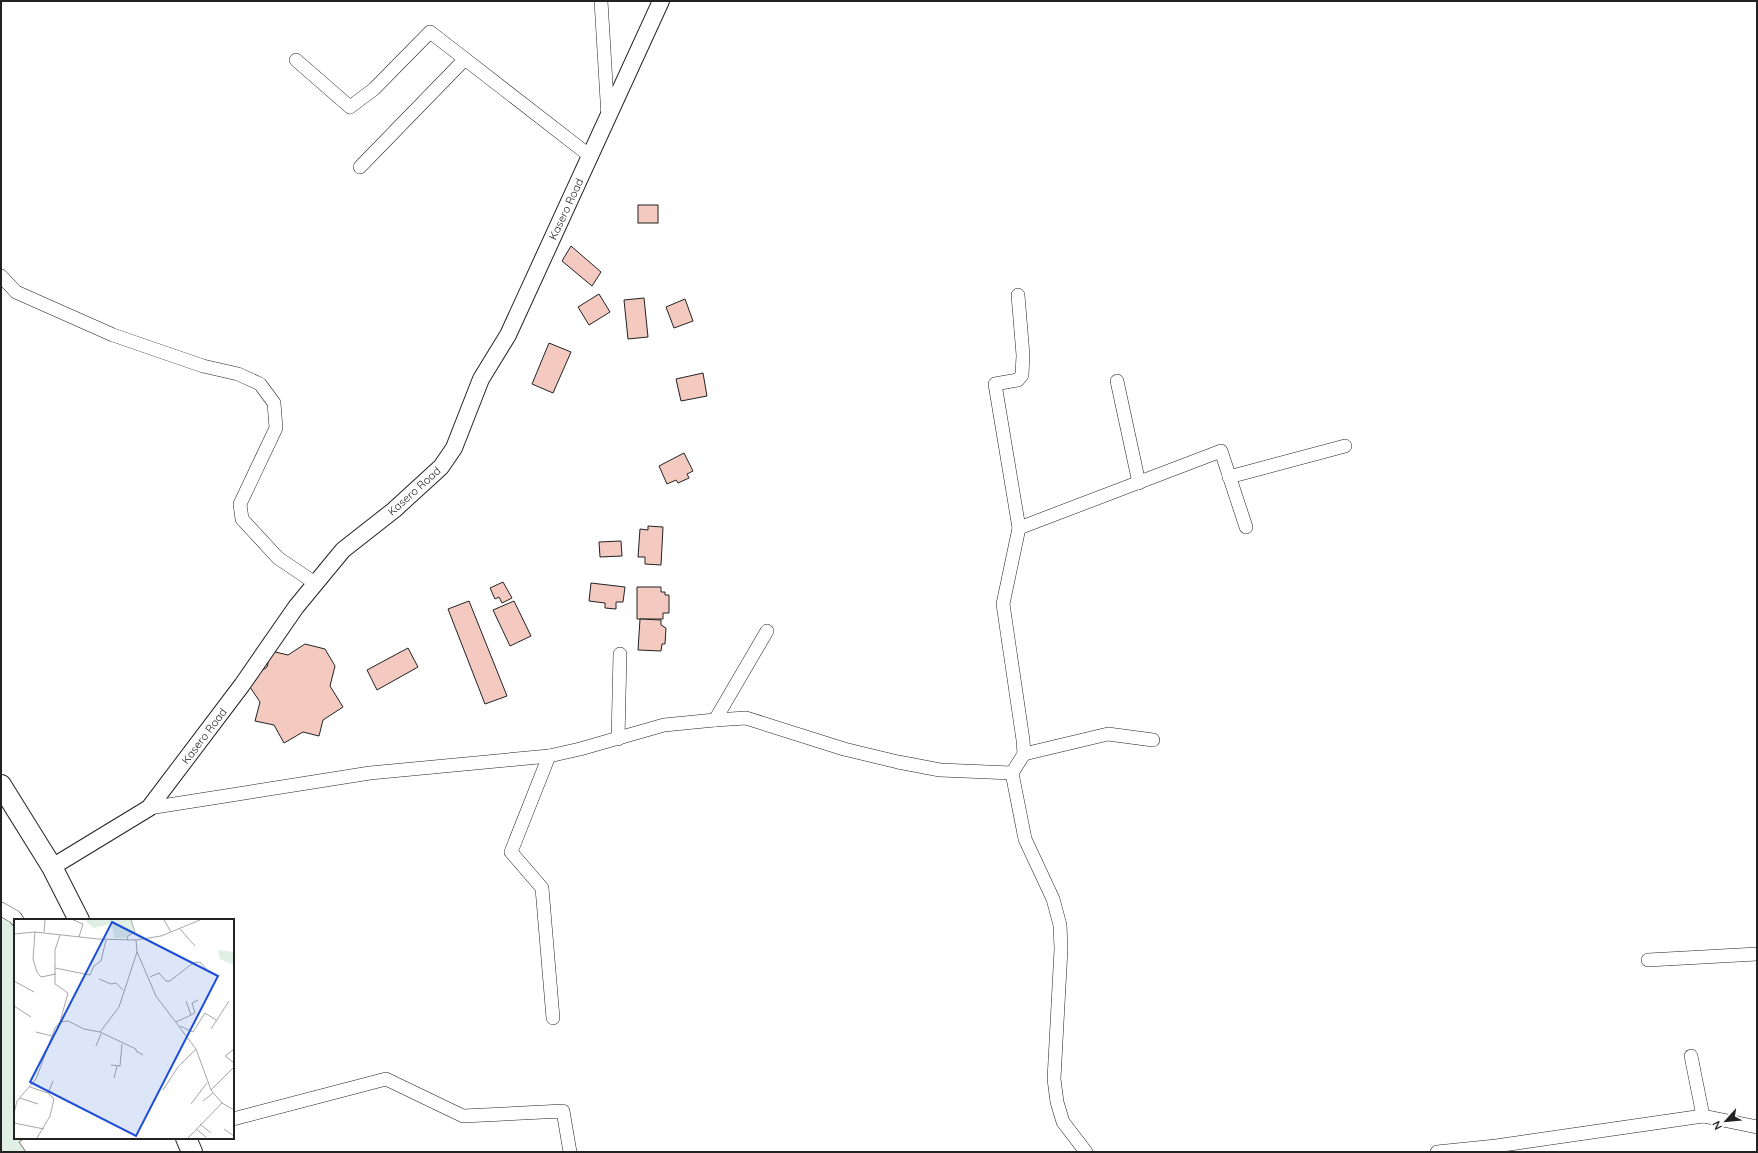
<svg xmlns="http://www.w3.org/2000/svg" width="1758" height="1153" viewBox="0 0 1758 1153" font-family="Quicksand,sans-serif">
<style>
.green{fill:#e0efe3;stroke:#6f6f6f}
.building{fill:#f3c9c0;stroke:#222}
.lines{fill:none;stroke-linecap:round;stroke-linejoin:round}
.minor-casing{stroke:#222;stroke-width:14}
.tertiary-casing{stroke:#222;stroke-width:18}
.primary-casing{stroke:#222;stroke-width:22}
.minor{stroke:#fff;stroke-width:13}
.tertiary{stroke:#fff;stroke-width:16}
.primary{stroke:#fff;stroke-width:20}
.labels{text-anchor:middle;dominant-baseline:central;stroke-width:3;stroke-linejoin:round;paint-order:stroke}
.street-label{font-size:11px;fill:#222;stroke:#fff}
.inset-road{fill:none;stroke:#a7a7a7;stroke-width:1}
.view{fill:#1d4ed8;fill-opacity:0.15;stroke:#1d4ed8;stroke-width:2}
.inset-edge{fill:none;stroke:#222;stroke-width:2}
</style>
<rect width="100%" height="100%" fill="#fff"/>
<path class="green" d="M1,915L15,920V1138H25L19,1142L26,1152H1Z"/>
<g class="building">
<rect x="638" y="205" width="20" height="18"/>
<path d="M571,246L601,272L592,286L562,261Z"/>
<path d="M599,294L610,312L589,325L578,307Z"/>
<path d="M644,298L648,337L628,339L624,300Z"/>
<path d="M685,299L693,321L674,328L666,307Z"/>
<path d="M549,343L571,352L553,393L532,384Z"/>
<path d="M703,373L707,396L681,401L676,379Z"/>
<path d="M684,453L693,471L687,474L689,478L678,483L676,480L667,484L659,466Z"/>
<path d="M648,526L663,527L661,565L645,564V557H638L640,529L648,530Z"/>
<path d="M621,541L622,556L600,557L599,542Z"/>
<path d="M503,582L512,598L502,603L499,597L495,599L490,588Z"/>
<path d="M591,583L625,587L623,602H616V609L605,608V603L589,601Z"/>
<path d="M637,587H661V592H665V595H669V613H663V619H637Z"/>
<path d="M469,601L507,696L485,704L448,609Z"/>
<path d="M514,601L531,636L510,646L493,610Z"/>
<path d="M640,619L661,620V625L666,628L665,644H662L661,651L638,650Z"/>
<path d="M305,644L325,649L335,666L330,686L343,707L323,720L319,736L303,732L284,743L274,725L255,721L260,702L250,687L260,672L267,667L271,651L288,655Z"/>
<path d="M408,648L418,667L377,690L367,670Z"/>
</g>
<g class="lines">
<g class="minor-casing">
<g id="minor">
<path d="M601,1L608,117"/>
<path d="M296,60L350,107L374,89L430,32L465,59"/>
<path d="M360,167L465,59L590,156"/>
<path d="M1,276L16,292L113,335L203,366L238,374L260,384L274,403L276,428L240,504L242,519L278,558L315,583"/>
<path d="M1018,295L1023,355L1022,375L1018,380L995,384L1019,528L1003,604L1023,740L1024,754L1012,773L1025,839L1053,899L1060,925L1061,949L1054,1079L1057,1102L1063,1122L1086,1152"/>
<path d="M1117,381L1139,483"/>
<path d="M1229,477L1345,446"/>
<path d="M1019,528L1221,451L1246,527"/>
<path d="M715,720L767,631"/>
<path d="M618,739L620,654"/>
<path d="M1024,754L1108,734L1153,740"/>
<path d="M549,756L511,852L542,888L553,1018"/>
<path d="M149,808L370,773L549,756L580,749L664,725L715,720L746,718L844,749L898,762L940,770L1012,773"/>
<path d="M1,909L15,917L17,920"/>
<path d="M1648,960L1757,954"/>
<path d="M1691,1056L1703,1116"/>
<path d="M233,1119L386,1079L463,1116L563,1111L570,1152"/>
<path d="M1437,1152L1496,1146L1703,1116L1757,1127"/>
</g>
</g>
<g class="tertiary-casing">
<path id="tertiary" d="M52,867L149,808L242,685L296,607L343,550L394,510L441,467L454,448L481,379L508,335L661,1"/>
</g>
<g class="primary-casing">
<g id="primary">
<path d="M1,785L52,867L79,920"/>
<path d="M186,1138L192,1152"/>
</g>
</g>
<use href="#minor" class="minor"/>
<use href="#tertiary" class="tertiary"/>
<use href="#primary" class="primary"/>
</g>
<g class="labels">
<g class="street-label">
<text transform="translate(566 209) rotate(-65)">Kasero Road</text>
<text transform="translate(414 491) rotate(-42)">Kasero Road</text>
<text transform="translate(204 736) rotate(-53)">Kasero Road</text>
</g>
</g>
<g transform="translate(14 919)">
<rect width="220" height="220" fill="#fff"/>
<path d="M71,1H117L120,14L111,19H100L98,5L79,9ZM204,31L220,33V46L206,40Z" fill="#e0efe3"/>
<path class="inset-road" d="M59,1L69,5L65,18M150,1L157,13M166,10L181,27M21,13L19,40L23,53L27,58L42,55M30,13L31,1M0,15L21,13L84,20L122,21L147,17L186,1M113,21L114,17L121,13L117,1M122,21L123,33L142,77L182,130L197,171L208,184L220,191M41,49L76,56L80,47L87,42L92,21M136,58L145,54L152,62H156L179,44L186,43L193,51M85,60L97,65L102,64L109,71M0,62L20,73M0,87L17,98M177,96L181,94L178,84L184,81M46,103L54,74L41,65V31L46,16M162,103L177,96L172,82M166,107L179,113L191,94L202,101M197,110L215,82M22,113L38,117M86,113L105,88L123,33M82,127L87,115M220,130L211,137L220,144M97,146L106,147L108,125M100,159L103,147M16,168L34,174L40,180L36,197L23,219M149,171L164,148L182,130M197,171L220,148M34,174L39,162M6,179L24,185M189,182L199,174M177,185L193,164M0,194L3,182L22,160L41,109L46,103L54,102L70,110L86,113L122,130V132L129,136M0,204L30,210M186,205L197,214M182,210L192,218M210,210L220,217M174,219L208,184"/>
<path class="view" d="M98,3L204,57L122,217L16,163Z"/>
<rect width="220" height="220" class="inset-edge"/>
</g>
<rect width="1758" height="1153" fill="none" stroke="#222222" stroke-width="4"/>
<g transform="translate(1726 1121) rotate(243)" stroke="#ffffff" stroke-width="3" paint-order="stroke">
<path d="M0-3L7 15L0 10L-7 15Z" fill="#222222"/>
<text y="-6" font-size="11" font-weight="bold" text-anchor="middle" fill="#222222">N</text>
</g>
</svg>
